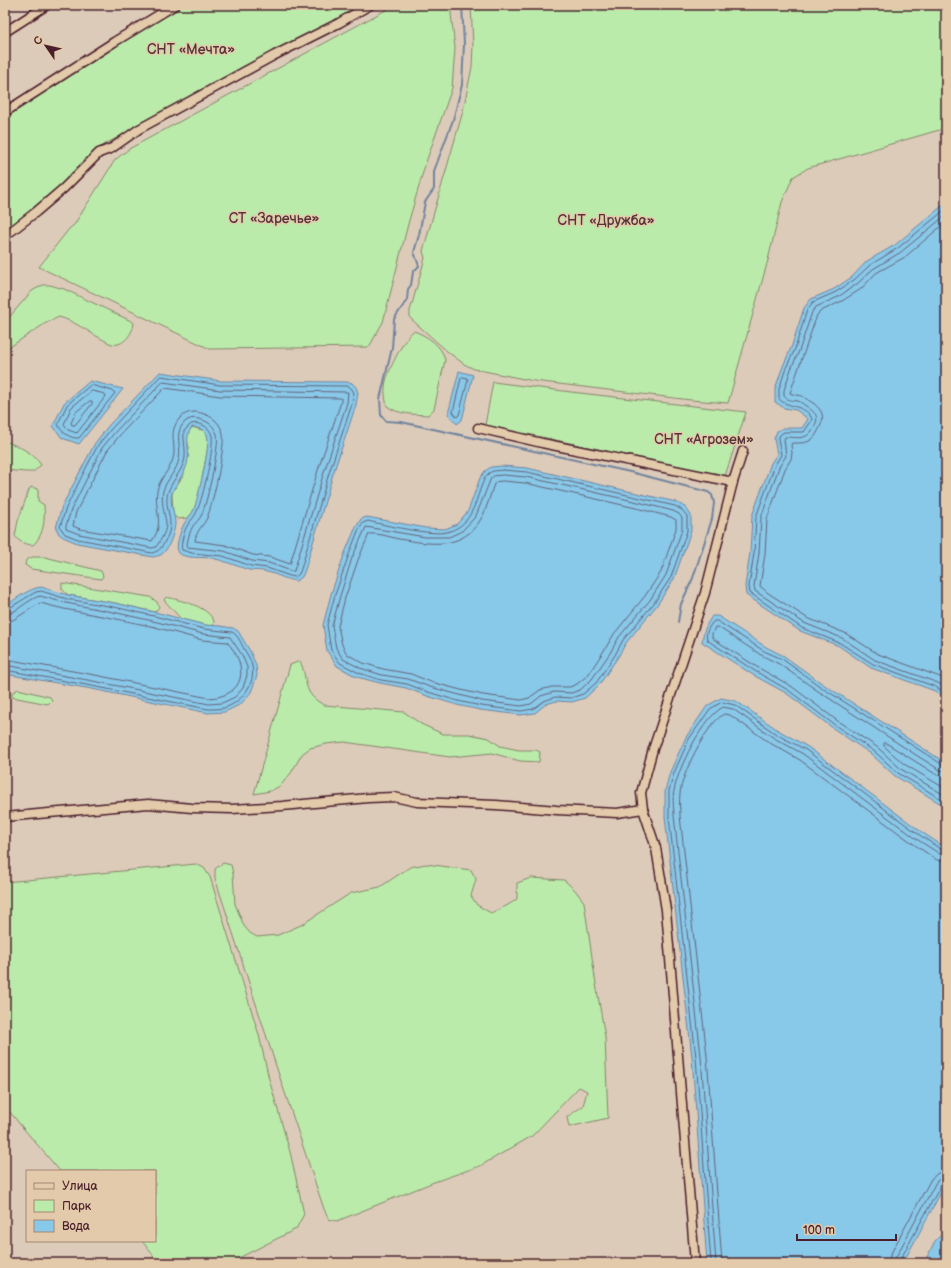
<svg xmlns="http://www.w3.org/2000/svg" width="951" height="1268" viewBox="0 0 951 1268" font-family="'Balsamiq Sans',sans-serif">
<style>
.green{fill:#bbebaa;stroke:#82856a}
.water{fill:#88c8e9;stroke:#6f849d}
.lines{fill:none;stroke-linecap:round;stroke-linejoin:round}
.shore{stroke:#636377;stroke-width:1}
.stream{stroke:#6f849d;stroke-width:2}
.minor-casing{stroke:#4a1f2b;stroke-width:11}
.minor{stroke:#e2caaa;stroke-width:8}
.labels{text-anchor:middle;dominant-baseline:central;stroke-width:3;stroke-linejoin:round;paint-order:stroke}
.park-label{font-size:14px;fill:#553338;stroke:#e2caaa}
</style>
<rect width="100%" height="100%" fill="#ddcbba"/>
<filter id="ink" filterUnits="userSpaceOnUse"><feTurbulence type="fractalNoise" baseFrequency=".025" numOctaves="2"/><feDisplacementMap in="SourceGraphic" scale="8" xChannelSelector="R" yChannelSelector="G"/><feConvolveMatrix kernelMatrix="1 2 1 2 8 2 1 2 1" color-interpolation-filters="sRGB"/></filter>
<g filter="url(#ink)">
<g class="green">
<path d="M178,5H364L342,20L105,144L62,188L5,235V115Z"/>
<path d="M395,5H450L455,48L452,88L425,165L408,224L383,322L369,347L210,349L39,267L69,229L74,225L115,160L129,149Z"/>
<path d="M471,5H946V128L808,168L793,177L782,202L768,260L728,403L691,400L534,381L474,369L464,364L448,352L410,318V311L425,258L423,251L463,111L472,67L473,45Z"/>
<path d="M43,285H50L64,289L131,321L134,323C133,333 123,347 112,344C108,343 104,340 100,338C87,331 74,321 59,317L46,323L5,350V322L32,291Z"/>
<path d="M414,331C427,336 442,345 445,360L434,409L428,415C413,414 399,415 387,406C385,398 384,389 386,381C388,371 406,334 414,331Z"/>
<path d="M493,382L571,392L746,412L725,476L485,425Z"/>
<path d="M192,427L205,431L208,436V447L198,499L193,512L188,518L178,519L173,515L172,493L184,474L189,448L187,439L188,433Z"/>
<path d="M5,441C19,447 32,451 41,465L33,472H26L5,470Z"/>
<path d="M31,487L38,489V501L44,505C45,520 44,535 33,545C25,544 20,543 15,536L18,521L29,490Z"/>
<path d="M33,557H45L101,571L103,576L101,579L31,569L25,565L26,560Z"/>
<path d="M62,583L150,597L157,602L159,607L155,612L115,603L68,595L62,589Z"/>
<path d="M166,597C182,601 206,605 214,621L213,626L205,625L181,619L164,600Z"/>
<path d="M300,661C309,681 301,693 324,705L404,712L421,724L443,734H469L489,738L500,746L519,750H536L540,752L539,762L520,761L492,753L450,757L344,742L326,744L310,748L302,754L291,773L280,786L270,791L254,794L290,665Z"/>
<path d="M18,689L50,697L52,700L48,704L12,697V693Z"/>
<path d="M223,863L231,865L233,874L235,904L244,926L250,933L257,937L278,935L301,925L351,893L380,887L410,867L426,864L471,870L476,879L471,896L477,905L491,913L508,905L517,899V883L531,878L564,880L575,890L584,902L595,978L605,1037L608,1118L569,1127L567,1117L583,1106L587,1091L579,1087L532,1136L480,1166L434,1182L337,1221L329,1219L324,1209L281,1081L215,878V869Z"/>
<path d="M196,864L204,868L210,877L259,1035L269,1079L290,1152L304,1214L296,1229L229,1263H155L153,1255L142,1241H155V1171H60L23,1128L5,1106V882Z"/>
</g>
<g class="water">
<path d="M946,204V699L935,691L871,668L839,646L800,631L746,595L745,586L750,553L752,516L771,463L777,454L774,439L777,431L783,428H802L808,419L796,410L784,408L775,402V389L783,366L791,348L804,308L811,299L834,289L852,277L867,261L895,245L942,206Z"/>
<path d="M459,371L473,375L462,420L457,424L448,414Z"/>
<path d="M160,372L221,381L348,382L352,383L356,387L358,393L356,405L333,474L305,570L302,577L296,581C286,580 277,574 267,572C262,570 255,571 249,570C236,566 225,561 212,558C204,557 184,559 179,553C174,547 181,530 184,524C186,519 192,515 194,509C198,497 211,445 207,435C205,429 198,428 192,427C184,437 190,447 188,459C187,472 177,481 172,493C169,503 175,513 175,523C175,531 169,549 162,554C160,556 156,556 153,557L77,543L63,537L59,534L56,528L62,506L95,443L109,425Z"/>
<path d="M90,381L123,389L79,444L62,438L53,426L64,403Z"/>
<path d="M502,466L527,468L676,502L685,507L691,515V531L674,579L657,605L626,643L618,657L599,685L585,698L572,702L557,701L546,704L535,713L521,715L480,710L457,705L427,696L406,688L380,683L357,677L337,666L327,651L323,625L331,594L344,555L355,529L361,519L367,517L426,528L445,529L457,524L468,511L480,478L485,471L491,467Z"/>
<path d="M41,587L68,595L115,603L159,613L205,625L220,626L233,628L238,631L250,651L256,665L257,676L251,692L241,704L225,712L208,713L92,689L5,674V607C13,600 30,588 41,587Z"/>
<path d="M712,616H718L766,647L784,656L823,684L946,763V807L895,776L871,754L834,729L786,693L753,675L702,642C703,632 706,625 712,616Z"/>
<path d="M721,698L736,701L778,730L808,747L923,833L946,848V1183L903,1263H707L692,1057L665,817V791L670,772L686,737L707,706Z"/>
<path d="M946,1230V1263H924L935,1241Z"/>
</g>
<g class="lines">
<g class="shore">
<path d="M946,209L898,248L870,265L854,280L836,292L813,302L807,310L795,349L786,368L779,389V399C787,408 809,405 812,420L804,432H784L780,435L778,439L781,455L775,465L756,517L754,553L749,586L750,593L802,628L840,643L873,664L936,687L946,694"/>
<path d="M946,215L901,252L873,269L857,284L838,297L816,307L812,312L799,351L791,369L784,390V396C788,401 793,400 798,401C801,402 804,405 806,406C817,414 820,417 813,429C806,441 797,437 785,437L784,439L786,456L779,467L761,518L759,553L754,586L755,591L804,623L842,638L875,660L938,683L946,688"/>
<path d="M946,222L905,257L876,273L861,289L842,301L821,311L817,315L790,393C794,395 798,395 802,396C806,398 809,401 813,403C826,413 824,420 817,433C811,444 803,443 792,443L791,445L792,453L791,459L785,469L767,519L765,554L760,586L768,593L807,618L845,633L878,654L940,677L946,681"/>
<path d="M161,376L220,385L348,386L352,389L354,393L352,404L329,473L301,569L299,574L295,577L290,576L267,568L251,566L223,556L192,553L182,550C180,544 184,532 187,526C190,521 195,517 197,511C203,498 214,449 212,436C210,426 199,422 191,424L184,431C183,442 187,452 184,462C180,473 171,483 168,492C163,510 177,521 165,541C162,547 160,551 152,553L78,539L65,534L60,527L66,508L85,470L98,445L112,428Z"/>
<path d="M463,377L467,378L468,380L459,415L457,417L453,412L461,378Z"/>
<path d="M163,382L220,390L348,392L347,403L324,472L294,571H291L269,563L252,561L224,551L187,547C187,541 190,531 193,526C196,522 200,519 202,514C207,502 220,445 217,434C214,426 209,422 202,420C194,417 188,418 183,424C174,435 182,447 179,459C177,471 166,480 163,491C161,501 164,512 166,522C167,530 161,540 156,547L152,548L79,534L66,529V526L71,510L102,448L116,431Z"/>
<path d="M91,385L113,391L115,393L79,438C70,439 61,432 58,424L67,405Z"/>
<path d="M165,388L220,396L341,398V402L318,470L290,564L270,557L253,555L225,545L195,541C196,531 203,526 207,518C213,503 225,449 223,434C222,429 219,424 216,421C211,416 203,413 196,412C190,412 185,413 180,418C167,433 177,443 173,459C170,470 159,479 157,491C154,511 165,522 152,541L80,529L73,526L76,512L107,451L120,435Z"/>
<path d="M92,391L105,394L106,396L77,433L68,430L64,424L71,408Z"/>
<path d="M90,401H92V404L75,425H72L71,423L76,412Z"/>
<path d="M503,470L527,472L675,506L682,510L687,516V531L671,577L654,603L623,640L615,655L596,683L583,694L571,698L555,697L544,701L533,709L521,711L481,706L458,701L428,692L407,684L381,680L359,673L340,663L331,650L327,625L335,595L348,557L358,531L363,523L368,521C384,525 433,536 447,532C470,526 474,507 481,487C483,483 484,477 488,474C492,470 498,471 503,470Z"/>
<path d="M503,475L526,477L638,502L673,511L679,514L682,518V530L666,575L650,600L619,637L610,653L592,679L580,690L571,693L554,692L541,696L531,704L521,706L482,701L430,687L408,679L382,675L360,668L343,659L336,648L332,626L340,596L352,558L366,527L425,537H449L462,531L476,516L491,478L494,476Z"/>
<path d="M503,481L525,483L636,508L671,517L676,520V529L661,572L645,596L614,634L605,649L588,675L577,684L570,687H552L540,690L529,698L521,700L483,695L461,690L431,682L411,674L383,669L363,663L347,654L342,645L338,626L345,598L358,560L369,534C378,533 390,537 399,539C430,544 462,551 481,519C487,509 490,495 494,484L496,482Z"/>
<path d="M5,610C9,609 30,595 36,592L41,591L67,599L114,607L158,617L204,629L232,632C238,635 241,643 244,649C247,654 251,660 252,666C256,684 241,703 224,708C219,709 213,709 208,709L92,686L5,670"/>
<path d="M5,615C15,614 28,599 40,596L66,603L113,612L157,622L203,634L230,637L242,655L247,667V675L243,688L235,697L222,703L209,704L93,681L5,665"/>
<path d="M5,621L13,620L40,603L64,609L112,618L155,627L202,640L227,642C249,666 246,696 209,698L95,675L5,659"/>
<path d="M946,766L943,765L821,687L782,659L764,651L717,621H714C709,626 705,633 707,640L755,671L788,690L836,726L874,751L898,773L946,802"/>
<path d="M946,771L940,770L916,755L818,691L779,664L761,655L718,627H715L712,634V638L757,667L791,686L839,722L877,747L901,769L946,796"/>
<path d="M946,777L937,775L886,743H884V746L904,764L946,789"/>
<path d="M711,1263L696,1057L669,817V791L674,773L689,739L710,709L722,702L735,705L776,734L806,750L921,836L942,850L946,851"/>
<path d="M716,1263L701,1056L674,816C674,808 672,799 674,791C678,768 702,719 723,707L733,709L774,738L803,754L918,840L940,854L946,856"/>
<path d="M722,1263L707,1056L680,816C680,809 679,801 680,794C681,775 707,723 724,714L730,715L770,743L800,760L915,845L937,860L946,862"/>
<path d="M889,1263L890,1255L931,1179L938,1173L946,1171"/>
<path d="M895,1263L896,1257L936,1182L941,1178L946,1177"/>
<path d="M900,1263V1260L941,1185L946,1182"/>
</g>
<path class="stream" d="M462,5L464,44L462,85L453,120L434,171V189L425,202L419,235L414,252L419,266L413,272L411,285L408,289L407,300L394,319L392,348L380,399L381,415L386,421L401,422L630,472L708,492L712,495L714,503L712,519L693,578L681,604L678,622"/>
<g class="minor-casing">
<g id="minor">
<path d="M5,32L47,5"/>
<path d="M5,112L114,42L175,5"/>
<path d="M5,236L36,212L64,188L99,153L112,148L139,129L275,55L339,23L370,5"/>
<path d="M478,428L542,443L733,482"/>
<path d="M5,817L148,804L192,808L232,809L282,806L368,798L394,797L417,802L496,805L557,810L617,813L643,809"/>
<path d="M695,1263L666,910L656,848L643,809L641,793L653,749L705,593L733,482L743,451"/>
</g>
</g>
<use href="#minor" class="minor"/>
</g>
</g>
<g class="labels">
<g class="park-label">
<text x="191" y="49">СНТ «Мечта»</text>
<text x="274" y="218">СТ «Заречье»</text>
<text x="606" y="220">СНТ «Дружба»</text>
<text x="704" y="439">СНТ «Агрозем»</text>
</g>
</g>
<rect width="951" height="1268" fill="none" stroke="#e2caaa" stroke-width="20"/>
<rect x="10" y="10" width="931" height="1248" fill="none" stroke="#4a1f2b" stroke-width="1.5" filter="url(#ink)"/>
<rect x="26" y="1170" width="130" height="72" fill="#e2caaa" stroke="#a58677"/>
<rect x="34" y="1183" width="20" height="6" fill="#e2caaa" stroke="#a58677"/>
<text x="62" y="1190" font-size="12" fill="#4a1f2b">Улица</text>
<rect x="34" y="1200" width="20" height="12" fill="#bbebaa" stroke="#a58677"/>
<text x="62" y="1210" font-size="12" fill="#4a1f2b">Парк</text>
<rect x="34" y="1220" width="20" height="12" fill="#88c8e9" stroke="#a58677"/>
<text x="62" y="1230" font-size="12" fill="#4a1f2b">Вода</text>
<g transform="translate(46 46) rotate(304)" stroke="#e2caaa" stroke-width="3" paint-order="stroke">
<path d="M0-3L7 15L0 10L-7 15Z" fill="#4a1f2b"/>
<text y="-6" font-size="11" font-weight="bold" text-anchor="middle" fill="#4a1f2b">С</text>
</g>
<path d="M797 1234v6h99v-6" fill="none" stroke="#4a1f2b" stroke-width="2"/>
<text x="803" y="1234" font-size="12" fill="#4a1f2b" stroke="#e2caaa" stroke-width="3" paint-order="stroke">100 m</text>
</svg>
